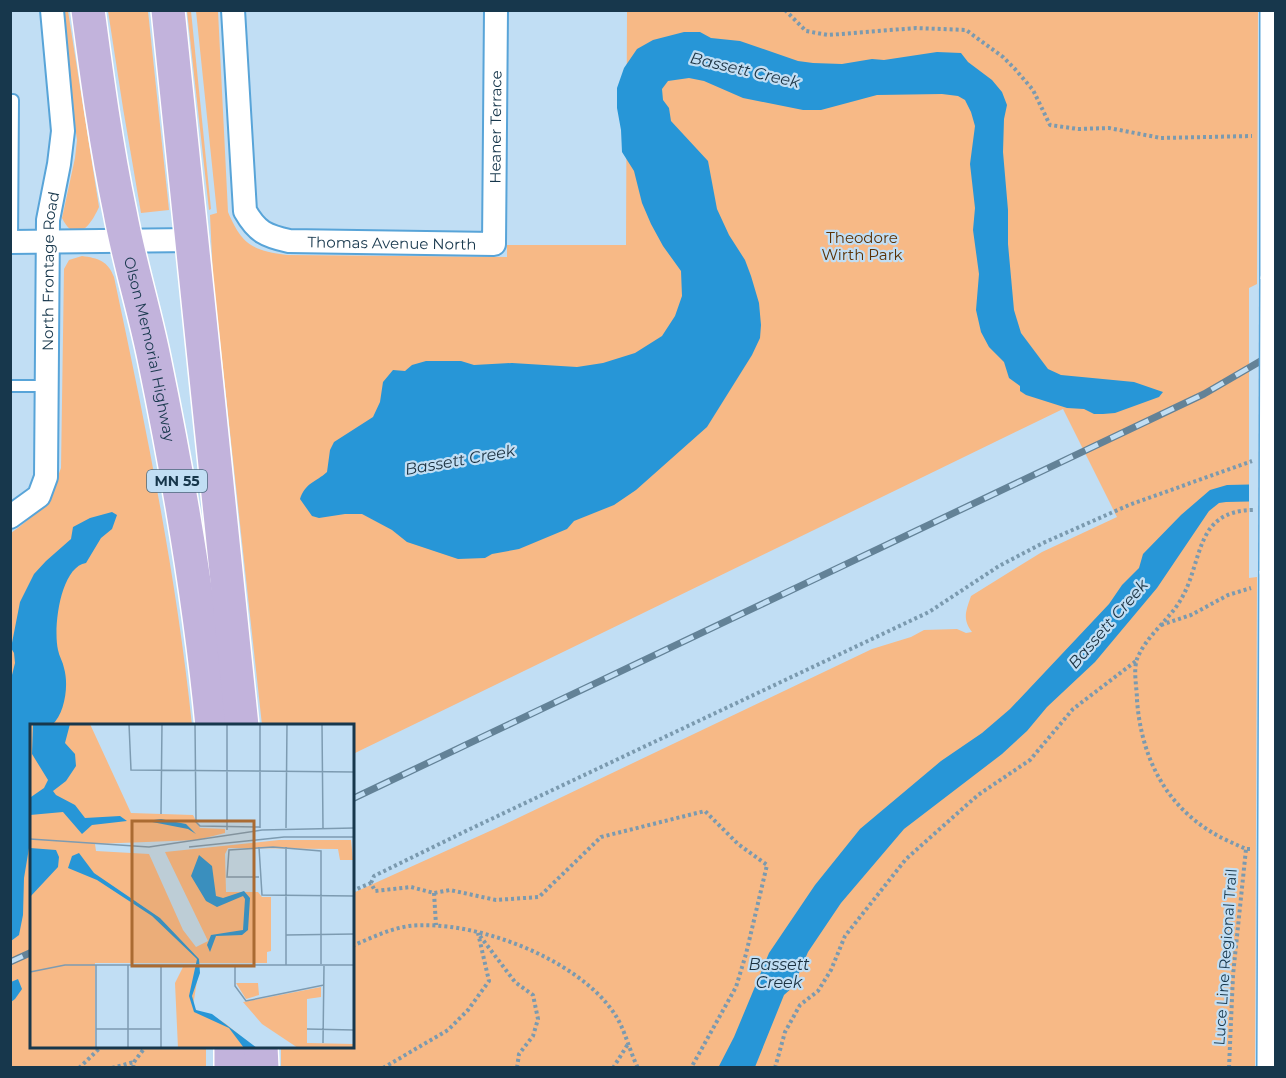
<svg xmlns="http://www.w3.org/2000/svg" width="1286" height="1078" viewBox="0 0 1286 1078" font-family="Montserrat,sans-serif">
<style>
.green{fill:#f7b986}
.water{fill:#2796d7}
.pier{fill:#c1def4}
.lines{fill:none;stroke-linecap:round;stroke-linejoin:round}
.service-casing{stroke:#58a4d8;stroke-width:14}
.minor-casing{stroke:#58a4d8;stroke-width:26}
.tertiary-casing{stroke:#58a4d8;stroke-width:30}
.primary-casing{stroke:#fff;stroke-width:36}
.path{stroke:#7b9aaf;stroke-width:4;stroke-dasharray:3 3;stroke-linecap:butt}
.service{stroke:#fff;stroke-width:10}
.minor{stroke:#fff;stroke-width:22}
.tertiary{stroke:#fff;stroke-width:27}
.primary{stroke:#c2b3dc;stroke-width:33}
.rail-casing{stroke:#638297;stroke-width:7}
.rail{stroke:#c1def4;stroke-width:4.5;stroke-dasharray:14;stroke-linecap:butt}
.tertiary-bridge-casing{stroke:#58a4d8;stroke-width:30;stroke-linecap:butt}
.tertiary-bridge{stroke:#fff;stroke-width:27}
.labels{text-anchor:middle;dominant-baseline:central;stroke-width:4.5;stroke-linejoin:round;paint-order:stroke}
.shield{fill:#c1def4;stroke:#4a697e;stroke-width:1.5}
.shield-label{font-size:14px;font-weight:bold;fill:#17374c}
.street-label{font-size:15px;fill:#17374c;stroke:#c1def4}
.park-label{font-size:15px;fill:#5a3104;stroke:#c1def4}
.water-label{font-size:16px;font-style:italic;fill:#1b3140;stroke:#c1def4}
.inset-road{fill:none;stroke:#7d9bb1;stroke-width:1.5}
.view{fill:#aa6b32;fill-opacity:0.15;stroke:#aa6b32;stroke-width:3}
.inset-edge{fill:none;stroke:#17374c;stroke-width:3}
</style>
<rect width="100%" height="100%" fill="#c1def4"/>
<g class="green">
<path d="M59,11H68L99,207C91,225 76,246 62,218L75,158L77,140Z"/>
<path d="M108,11H148L169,210L141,213L123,108Z"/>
<path d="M187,11H191L211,209L209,210Z"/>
<path d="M196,11H218L228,212C242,245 252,250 287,255L507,257V245H626L627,11H1258L1257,284L1249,288V578L1257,577L1255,1067H281V1047L352,1046L353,893L501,826L872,649L911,637L924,630L957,629L966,633L972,632C962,619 966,611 971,596L1042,552L1117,517L1063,409L353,754L352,726L262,725L213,277L210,215L217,213Z"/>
<path d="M82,256C98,258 108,261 114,277C146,427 176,573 192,725L32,726V1046L206,1047V1067L11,1068V533C35,517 51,496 61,468L64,269L69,260Z"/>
</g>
<g class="water">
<path d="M684,32H700L711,38L740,41L798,61L813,63L842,64L872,59L884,60L937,52L961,53L968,62L992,80L1002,92L1007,105L1004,119L1003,152L1008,210V244L1014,310L1021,333L1048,369L1061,375L1134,382L1163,392L1159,397L1115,413L1103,414H1094L1084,409L1067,408L1026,395L1020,391V386L1009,378L1004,362L989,347L981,332L976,310L979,274L973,230L975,208L970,164L975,126L971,112L965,100L958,96L942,94L877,95L821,110H803L743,98L704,81L689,78L668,81L662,89L663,100L669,108L671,121L708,161L717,209L729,235L745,260L751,276L759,303L761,325L760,338L752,355L707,427L636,490L614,505L574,521L567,529L519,549L492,554L485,558L458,559L407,542L392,530L362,514H345L319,518L312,516L300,499C305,483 316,482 327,472L330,450L334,442L373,417L380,402L383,382L393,370L405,371L412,365L426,361H461L474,365L512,363L577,367L603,363L635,353L662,336L675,316L682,296L681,271L663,246L651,224L642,203L634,171L622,152L621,130L617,108V88L624,68L637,49L653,40Z"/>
<path d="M1275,484V501L1226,502L1219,503L1209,511L1157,588L1095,662L1047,707L1027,731L1002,754L904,829L841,903L808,952L793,987L784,995L755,1067L718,1068L734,1037L769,953L815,885L860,829L941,761L982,733L1010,709L1109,604L1122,585L1139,568L1143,554L1181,515L1210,490L1227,485Z"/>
<path d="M112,512L117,515L112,529L101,538L86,563C60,567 53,629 58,650C59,656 63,662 64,668C69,685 65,713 52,725L32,726L31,836L24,878L23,915L19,935L11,941L10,683L15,663L14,653L11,648L20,602L34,574L46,561L71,539L73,527L90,518Z"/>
<path d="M18,979L22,989L15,999L11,1002V982Z"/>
</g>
<rect class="pier" x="1249" y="482" width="27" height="22"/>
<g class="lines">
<g class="service-casing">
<g id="service">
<path d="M10,100H13L12,242"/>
<path d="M10,386H47"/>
</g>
</g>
<g class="minor-casing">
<g id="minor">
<path id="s1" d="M233,10L245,211C257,232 266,236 289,241L494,244L496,10"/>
<path d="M10,242L193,240"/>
<path id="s2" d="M10,517L39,496L46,477L48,220L59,164L63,131L52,10"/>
</g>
</g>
<g class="tertiary-casing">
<g id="tertiary">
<path d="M1274,10V279"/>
<path d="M1271,1068L1273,571"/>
</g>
</g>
<g class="primary-casing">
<g id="primary">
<path id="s3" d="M88,10C97,78 106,145 120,212C129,261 144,309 154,358C179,479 200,603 212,726"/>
<path d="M168,10L242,726"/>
<path d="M231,1046V1068"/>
<path d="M261,1046L262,1068"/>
</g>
</g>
<g class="path">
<path d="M785,10L806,31L828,35L916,28L966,30L1003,57L1015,69L1033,90L1050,125L1078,129L1109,128L1161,138L1252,136"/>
<path d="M1161,625L1191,615L1228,595L1251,588"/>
<path d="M1250,849H1246C1235,844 1223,839 1213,833C1164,804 1141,755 1137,700C1137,688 1133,671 1137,659C1146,636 1168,621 1180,601C1204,562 1193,511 1253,510"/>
<path d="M371,883L374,876L468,830L929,612L999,566L1043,543L1129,505L1252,461"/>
<path d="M352,891L371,883L375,891L411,887L434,893L450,890L496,900L539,897L601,837L705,811L738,844L767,865L746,954L736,987L691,1068"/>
<path d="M434,893L436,925"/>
<path d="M480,936L515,982L533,995L538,1019L533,1036L519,1054L517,1068"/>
<path d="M352,946C371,938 389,929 409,926C473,919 577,958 614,1013C625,1029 629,1050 638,1068"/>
<path d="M79,1068L102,1046"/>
<path d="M112,1068L134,1062"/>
<path d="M133,1068L134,1062L146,1046"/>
<path d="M383,1068L448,1030L468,1010L489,981L478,933"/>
<path d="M613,1068L628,1044"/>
<path d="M775,1068L785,1032L800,1005L818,991L831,970L845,936L906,859L978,795L1030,760L1073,709L1136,661"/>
<path d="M1229,1068L1233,975L1246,849"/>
</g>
<use href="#service" class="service"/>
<use href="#minor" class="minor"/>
<use href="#tertiary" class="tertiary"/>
<use href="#primary" class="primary"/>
<g class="rail-casing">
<g id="rail">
<path d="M352,799L1204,394L1276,352"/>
<path d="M10,962L32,952"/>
</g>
</g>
<use href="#rail" class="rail"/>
<g class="tertiary-bridge-casing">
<path id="tertiary-bridge" d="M1273,571L1274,279"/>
</g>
<use href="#tertiary-bridge" class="tertiary-bridge"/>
</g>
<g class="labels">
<rect class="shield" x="147" y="470" width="60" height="22" rx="4.5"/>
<g class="shield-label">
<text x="177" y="481">MN 55</text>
</g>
<g class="street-label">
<text stroke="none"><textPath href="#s1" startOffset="579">Heaner Terrace</textPath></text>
<text stroke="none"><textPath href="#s1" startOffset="360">Thomas Avenue North</textPath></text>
<text stroke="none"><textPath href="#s2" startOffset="262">North Frontage Road</textPath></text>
<text stroke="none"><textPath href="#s3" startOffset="345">Olson Memorial Highway</textPath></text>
<text transform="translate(1225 957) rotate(-86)">Luce Line Regional Trail</text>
</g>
<g class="park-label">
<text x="862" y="237">Theodore<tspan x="862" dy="17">Wirth Park</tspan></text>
</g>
<g class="water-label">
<text transform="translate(745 70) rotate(13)">Bassett Creek</text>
<text transform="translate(460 460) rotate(-10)">Bassett Creek</text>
<text transform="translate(1108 624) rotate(-49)">Bassett Creek</text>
<text x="779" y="964">Bassett<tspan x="779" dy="18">Creek</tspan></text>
</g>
</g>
<g transform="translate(30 724)">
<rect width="324" height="324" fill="#c1def4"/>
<path d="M0,0H60L101,89L163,91L170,104L195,105V109L167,116L65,120L66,127L119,130L153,206L166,223L178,217L135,128L249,116H321L323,136H310L308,125L198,124L195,130L196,168H228L232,173H241V227L237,228V239H65V324H0ZM153,243L169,244L163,282L169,289L180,290L196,300L225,324H148L145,259ZM206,259H228L229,271L216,275ZM291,263V273L277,275V319L324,320V324H268L232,300L213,278Z" fill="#f7b986"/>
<path d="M3,0H40L35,19L45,30L46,42L36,57L23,67L26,71L45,81L55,94L90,92L97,97L62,101L52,110L33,88L0,91L1,73L14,64L18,56L2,30ZM131,95L156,100L166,110L158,105L117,97ZM0,124L26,126L29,133L28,143L0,173ZM49,129L64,149L130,194L169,235L170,249L162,272L166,286L182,290L227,324H214L199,304L164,288L159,272L167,235L122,192L67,156L38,144L42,132ZM169,131L182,142L186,172L193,174L214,167L220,174L218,206L212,211L186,212L180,228L177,221L181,211L213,206L215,175L213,172L187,183L176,177L161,152Z" fill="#2796d7"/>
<path class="inset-road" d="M99,0L101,46L324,48M165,0L166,98L170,102L230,103M292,0L293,104M131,90L132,0M230,104V0M256,104L257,0M197,106V0M0,115L119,123L232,106L324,104M159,123L254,113H324M229,123L232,171L324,172M229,153H197L199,126L243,123L291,127V240M256,211L324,210M66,241V324M205,241V262L216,277L294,261M256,241V123M0,248L35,241H324M66,305H131M277,305L324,306M293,319L294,242M98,324V241M131,324V241"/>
<path class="view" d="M102,97H224V242H102Z"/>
<rect width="324" height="324" class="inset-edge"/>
</g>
<rect width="1286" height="1078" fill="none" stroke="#17374c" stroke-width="24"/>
</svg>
